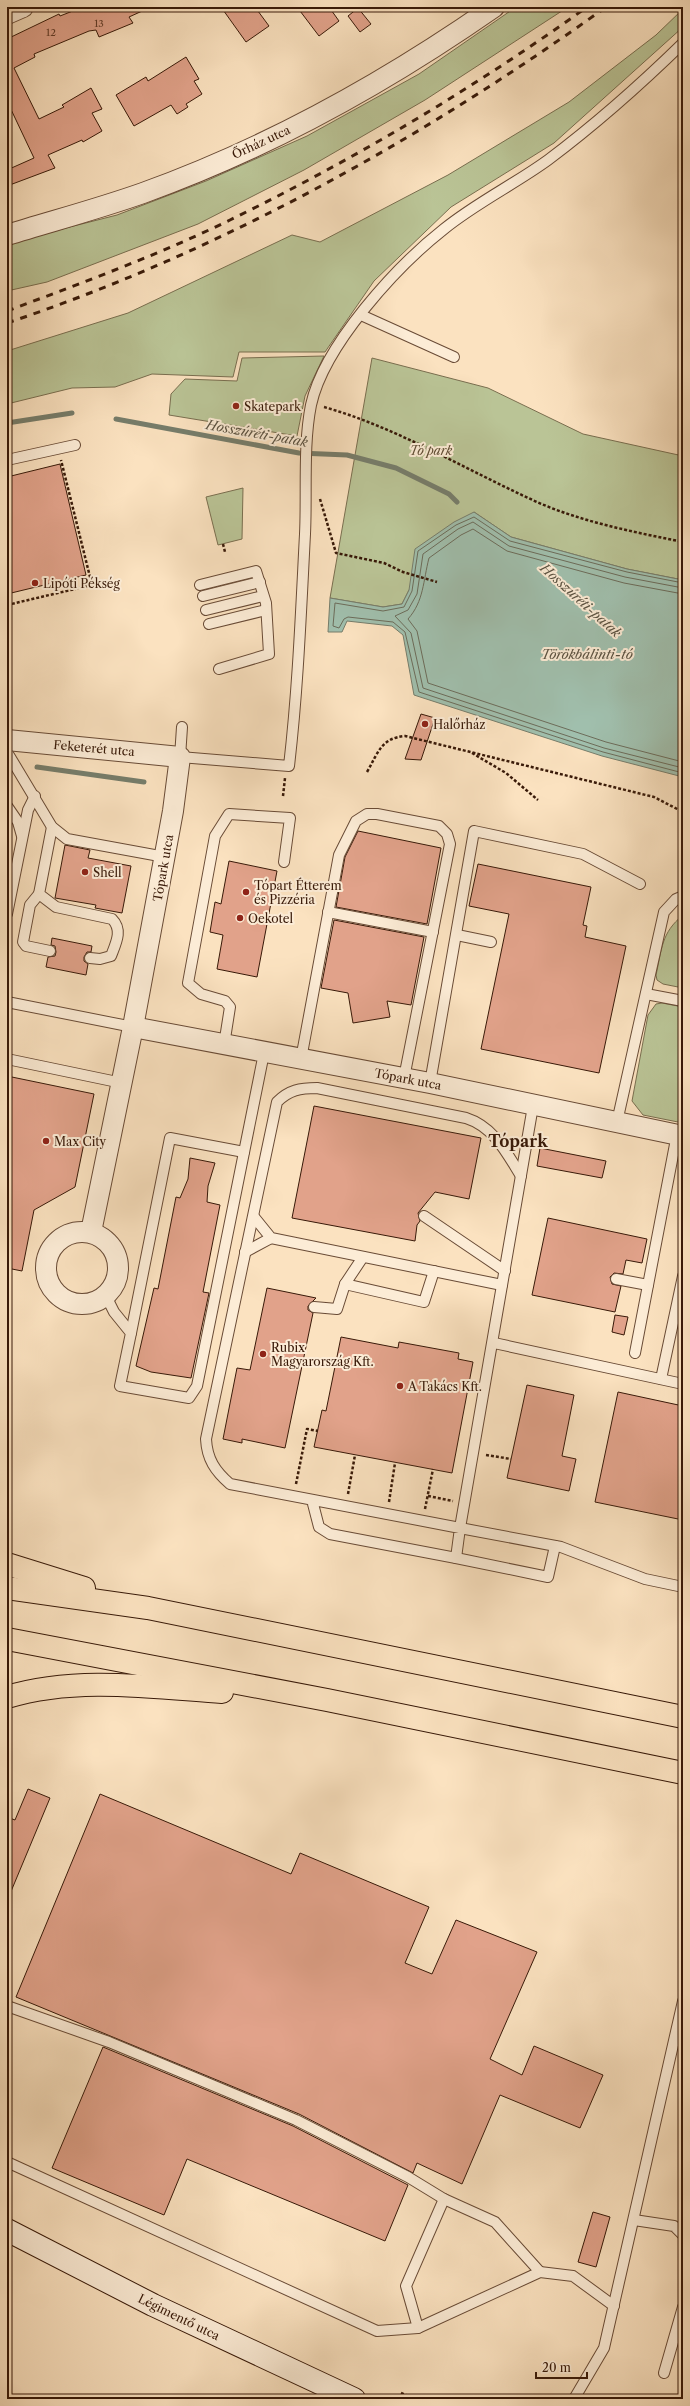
<svg xmlns="http://www.w3.org/2000/svg" width="690" height="2406" viewBox="0 0 690 2406" font-family="'Libre Caslon Text',serif">
<style>
.green{fill:#bac496;stroke:#796e4f}
.water{fill:#a0bfad;stroke:#767d6b}
.lines{fill:none;stroke-linecap:round;stroke-linejoin:round}
.shore{stroke:#6c6c5a;stroke-width:1}
.stream{stroke:#767d6b;stroke-width:5}
.building{fill:#e1a28a;stroke:#381908}
.lane-casing{stroke:#694b36;stroke-width:12}
.street-casing{stroke:#694b36;stroke-width:22}
.secondary-casing{stroke:#381908;stroke-width:24}
.highway-casing{stroke:#381908;stroke-width:24}
.path{stroke:#381908;stroke-width:2.5;stroke-dasharray:3 2;stroke-linecap:butt}
.lane{stroke:#fcecd6;stroke-width:10}
.street{stroke:#fcecd6;stroke-width:20}
.secondary{stroke:#fcecd6;stroke-width:22}
.highway{stroke:#fbe2c0;stroke-width:22}
.rail{stroke:#381908;stroke-width:3;stroke-dasharray:7 7;stroke-linecap:butt}
.poi-dot{fill:#8f2418;stroke:#fcecd6;stroke-width:1.5}
.labels{text-anchor:middle;dominant-baseline:central;stroke-width:4;stroke-linejoin:round;paint-order:stroke}
.number-label{font-size:10px;fill:#623b28}
.street-label{font-size:12px;fill:#381908;stroke:#fcecd6}
.poi-label{font-size:12px;fill:#381908;stroke:#fcecd6;text-anchor:start}
.park-label{font-size:12px;font-style:italic;fill:#5f4c33;stroke:#fcecd6}
.water-label{font-size:13px;font-style:italic;fill:#5c5342;stroke:#fcecd6}
.district-label{font-size:16px;font-weight:bold;fill:#381908;stroke:#fcecd6}
</style>
<rect width="100%" height="100%" fill="#fbe2c0"/>
<filter id="stains"><feTurbulence type="fractalNoise" baseFrequency=".005" numOctaves="4"/><feColorMatrix values="0 0 0 0 .2 0 0 0 0 .09 0 0 0 0 .02 0 0 0 .5 -.17"/></filter>
<radialGradient id="worn" r=".72"><stop offset=".6" stop-color="#630" stop-opacity="0"/><stop offset="1" stop-color="#630" stop-opacity=".3"/></radialGradient>
<g class="green">
<path d="M516,7H568L425,100L304,170L198,224L47,282L7,291V243L117,215L206,181L307,136L419,74Z"/>
<path d="M683,9V27L554,143L451,207L374,281L325,352H239L233,377L152,374L115,387L72,388L7,404V351L128,313L292,235L320,242L448,175L569,102L656,35Z"/>
<path d="M324,356L305,396L297,436L169,415L171,394L185,379L237,381L242,358Z"/>
<path d="M372,358L488,388L583,434L683,456V580L627,569L511,537L474,512L409,590L402,604L383,607L330,598Z"/>
<path d="M243,488L242,539L218,545L206,497Z"/>
<path d="M683,915V988L663,984L657,980L656,975C662,949 661,933 683,915Z"/>
<path d="M662,1003L683,1007V1123L643,1115L632,1101L648,1015L656,1004Z"/>
</g>
<path class="water" d="M474,512L511,537L627,569L683,580V777L602,756L414,695L403,635L392,626L347,621L342,632H328L330,598L383,607L402,604L409,590L415,549L454,522Z"/>
<g class="lines">
<g class="shore">
<path d="M683,583L627,572L510,541L474,517L456,525L418,551L412,591L404,607L383,611L335,603L333,626L339,628L344,619L348,617L393,622L405,632L419,692L603,752L683,773"/>
<path d="M683,588L625,577L509,546L473,522L458,529L423,554L417,594L408,610L395,616L411,633L423,688L604,748L683,768"/>
<path d="M683,594L624,583L507,551L473,529L461,535L429,558C423,581 424,601 408,619L417,631L428,683L606,742L683,762"/>
</g>
<g class="stream">
<path d="M116,419L299,453L347,455L396,468L449,494L457,502"/>
<path d="M7,423L72,413"/>
<path d="M37,767L144,782"/>
</g>
</g>
<g class="building">
<path d="M83,7H151L129,17L133,23L99,37L96,30L89,31L34,54L35,57L14,68L39,119L64,107L62,105L91,88L102,109L92,113L102,131L83,142L82,140L48,155L55,168L7,186V170L34,158L7,101V39L59,14L60,16Z"/>
<path d="M221,7H255L269,26L246,42Z"/>
<path d="M297,7H329L339,21L319,36Z"/>
<path d="M358,8L371,24L360,32L348,16Z"/>
<path d="M186,57L199,79L194,81L202,94L186,104L188,107L177,114L171,105L134,126L116,95L146,77L148,81Z"/>
<path d="M60,464L86,575L7,594V477Z"/>
<path d="M421,714L435,718L421,760L405,759Z"/>
<path d="M358,831L441,848L427,924L336,907L345,857Z"/>
<path d="M65,845L90,850L88,858L131,866L122,913L95,908L96,905L55,898Z"/>
<path d="M229,861L277,871L257,977L217,969L223,935L210,932L215,902L221,904Z"/>
<path d="M478,864L591,887L583,925L587,926L585,937L626,946L599,1073L481,1049L509,914L469,906Z"/>
<path d="M334,920L424,937L411,1005L387,1001L390,1017L353,1023L348,993L321,988Z"/>
<path d="M52,938L92,946L91,952H87L84,957V961L88,964L86,975L46,967L48,957L55,956L56,952L55,946L51,945Z"/>
<path d="M7,1076L94,1094L75,1187L34,1210L22,1271L7,1268Z"/>
<path d="M314,1106L481,1138L469,1199L435,1192L418,1213L420,1221L417,1225L415,1241L292,1218Z"/>
<path d="M540,1148L606,1161L602,1178L537,1166Z"/>
<path d="M190,1158L215,1163L208,1186L207,1202L220,1205L203,1292L209,1293L191,1378L151,1372L136,1366L154,1288L158,1289L176,1197L180,1198L188,1179Z"/>
<path d="M548,1218L647,1239L642,1263L626,1260L623,1274L614,1273L610,1277L612,1284L621,1286L615,1312L532,1295Z"/>
<path d="M267,1288L316,1298L308,1306V1310L313,1313L285,1448L242,1439V1443L223,1439L237,1368L250,1370Z"/>
<path d="M615,1315L628,1317L624,1335L612,1332Z"/>
<path d="M341,1337L398,1348L399,1342L459,1353L458,1359L473,1362L452,1473L314,1447L322,1410L326,1411Z"/>
<path d="M527,1385L574,1395L562,1456L576,1459L569,1491L507,1478Z"/>
<path d="M618,1392L683,1406V1520L595,1502Z"/>
<path d="M28,1789L50,1798L7,1901V1817L15,1820Z"/>
<path d="M100,1794L291,1874L300,1853L429,1907L405,1963L432,1974L456,1920L537,1952L490,2059L522,2075L534,2046L603,2075L580,2128L500,2095L462,2184L417,2163L413,2173L299,2114L16,1997Z"/>
<path d="M103,2047L293,2126L408,2185L385,2241L187,2159L164,2215L52,2168Z"/>
<path d="M593,2212L610,2217L596,2267L578,2262Z"/>
</g>
<g class="lines">
<g class="lane-casing">
<g id="lane">
<path d="M361,315L454,357"/>
<path d="M7,460L75,445"/>
<path d="M200,585L256,571L266,603L269,654L219,669"/>
<path d="M203,596L260,582"/>
<path d="M206,610L263,596"/>
<path d="M209,624L266,610"/>
<path d="M182,727L180,757L289,766C298,689 301,611 305,534C307,493 303,445 311,405C324,345 397,266 444,229C476,203 515,184 548,160C596,124 640,85 683,43"/>
<path d="M7,752L52,827L67,839L165,857"/>
<path d="M7,806L18,822L22,836"/>
<path d="M52,827L39,894L56,907L112,919C123,930 116,943 111,956L100,959L90,958"/>
<path d="M39,894L30,905L23,942L26,946L50,951"/>
<path d="M328,912L433,932"/>
<path d="M7,914L28,810L35,796"/>
<path d="M457,935L491,942"/>
<path d="M646,994L683,1001"/>
<path d="M7,1002L133,1027"/>
<path d="M224,1045L230,1007L225,1001L201,994L188,983L215,836L229,814L290,818L284,862"/>
<path d="M7,1059L122,1083"/>
<path d="M301,1059L339,855L356,821L367,814H377L439,826L447,834L450,844L404,1078"/>
<path d="M430,1083L474,831L583,854L640,884"/>
<path d="M533,1106L460,1528L561,1547L645,1579L683,1587"/>
<path d="M617,1122L664,912L676,899L683,896"/>
<path d="M424,1216L505,1271"/>
<path d="M254,1217L271,1238L502,1285"/>
<path d="M245,1252L271,1238"/>
<path d="M616,1279L648,1285"/>
<path d="M345,1284L424,1302L434,1271"/>
<path d="M106,1296L114,1312L131,1333L120,1386L189,1398L197,1386L264,1053"/>
<path d="M314,1307L337,1309L345,1284L363,1257"/>
<path d="M131,1333L170,1138L244,1152"/>
<path d="M494,1343L683,1384"/>
<path d="M635,1353L677,1134"/>
<path d="M661,1379L683,1276"/>
<path d="M312,1500L319,1527L330,1534L456,1558L460,1528L230,1484C215,1471 207,1459 206,1439L277,1102C289,1090 300,1088 317,1088L466,1118C494,1127 506,1152 521,1176"/>
<path d="M456,1558L548,1577L555,1546"/>
<path d="M7,2006L109,2042L296,2120L408,2177L444,2199L495,2222L540,2272"/>
<path d="M7,2162L377,2331L418,2328L540,2272L573,2276L614,2306"/>
<path d="M634,2220L674,2226L683,2235"/>
<path d="M418,2328L406,2286L444,2199"/>
<path d="M664,2373L683,2307"/>
<path d="M574,2399L604,2348L683,2001"/>
</g>
</g>
<g class="street-casing">
<g id="street">
<path d="M7,14L23,7"/>
<path d="M7,235C52,221 98,209 143,193C268,148 385,83 494,7"/>
<path d="M7,740L180,757L173,811L133,1027L91,1232"/>
<path d="M133,1027L430,1083L683,1136"/>
<circle cx="82" cy="1268" r="36"/>
</g>
</g>
<g class="secondary-casing">
<path id="secondary" d="M7,2230L153,2305L354,2399"/>
</g>
<g class="highway-casing">
<g id="highway">
<path d="M7,1564L84,1588"/>
<path d="M7,1588L148,1608L683,1717"/>
<path d="M7,1639L327,1700L683,1773"/>
<path d="M7,1697C75,1676 152,1687 222,1692"/>
</g>
</g>
<g class="path">
<path d="M324,407C398,428 466,470 537,502C582,522 634,532 683,542"/>
<path d="M320,499L336,553L384,563L403,572L437,582"/>
<path d="M223,544L225,552"/>
<path d="M7,605L92,585L61,460"/>
<path d="M472,753L506,773L538,800"/>
<path d="M367,772C378,753 381,738 405,736L654,797L683,812"/>
<path d="M283,796L285,778"/>
<path d="M486,1455L511,1459"/>
<path d="M296,1484L307,1429L318,1431"/>
<path d="M348,1494L355,1455"/>
<path d="M428,1496L453,1501"/>
<path d="M389,1502L395,1463"/>
<path d="M425,1509L433,1469"/>
<path d="M401,2393L415,2399"/>
</g>
<use href="#lane" class="lane"/>
<use href="#street" class="street"/>
<use href="#secondary" class="secondary"/>
<use href="#highway" class="highway"/>
<g class="rail">
<path d="M7,311C82,283 158,255 230,220C355,159 474,88 587,7"/>
<path d="M7,323C222,251 422,139 606,7"/>
</g>
</g>
<g class="poi-dot">
<circle cx="236" cy="406" r="4"/>
<circle cx="35" cy="583" r="4"/>
<circle cx="425" cy="724" r="4"/>
<circle cx="85" cy="872" r="4"/>
<circle cx="246" cy="892" r="4"/>
<circle cx="240" cy="918" r="4"/>
<circle cx="46" cy="1141" r="4"/>
<circle cx="263" cy="1354" r="4"/>
<circle cx="400" cy="1386" r="4"/>
</g>
<g class="labels">
<g class="number-label">
<text x="99" y="23">13</text>
<text x="51" y="32">12</text>
</g>
<g class="street-label">
<text transform="translate(261 142) rotate(-25)">Őrház utca</text>
<text transform="translate(94 748) rotate(5)">Feketerét utca</text>
<text transform="translate(163 868) rotate(-80)">Tópark utca</text>
<text transform="translate(408 1079) rotate(11)">Tópark utca</text>
<text transform="translate(179 2317) rotate(26)">Légimentő utca</text>
</g>
<g class="poi-label">
<text x="244" y="406">Skatepark</text>
<text x="43" y="583">Lipóti Pékség</text>
<text x="433" y="724">Halőrház</text>
<text x="93" y="872">Shell</text>
<text x="254" y="885">Tópart Étterem<tspan x="254" dy="14">és Pizzéria</tspan></text>
<text x="248" y="918">Oekotel</text>
<text x="54" y="1141">Max City</text>
<text x="271" y="1347">Rubix<tspan x="271" dy="14">Magyarország Kft.</tspan></text>
<text x="408" y="1386">A Takács Kft.</text>
</g>
<g class="park-label">
<text x="431" y="450">Tó park</text>
</g>
<g class="water-label">
<text transform="translate(257 433) rotate(10)">Hosszúréti-patak</text>
<text transform="translate(581 600) rotate(42)">Hosszúréti-patak</text>
<text x="587" y="654">Törökbálinti-tó</text>
</g>
<g class="district-label">
<text x="518" y="1141">Tópark</text>
</g>
</g>
<rect width="690" height="2406" fill="none" stroke="#fbe2c0" stroke-width="24"/>
<rect x="8" y="8" width="674" height="2390" fill="none" stroke="#381908" stroke-width="2"/>
<rect x="12" y="12" width="666" height="2382" fill="none" stroke="#381908"/>
<path d="M536 2372v6h51v-6" fill="none" stroke="#381908" stroke-width="2"/>
<text x="542" y="2372" font-size="12" fill="#381908" stroke="#fcecd6" stroke-width="3" paint-order="stroke">20 m</text>
<rect width="100%" height="100%" filter="url(#stains)"/>
<rect width="100%" height="100%" fill="url(#worn)"/>
</svg>
